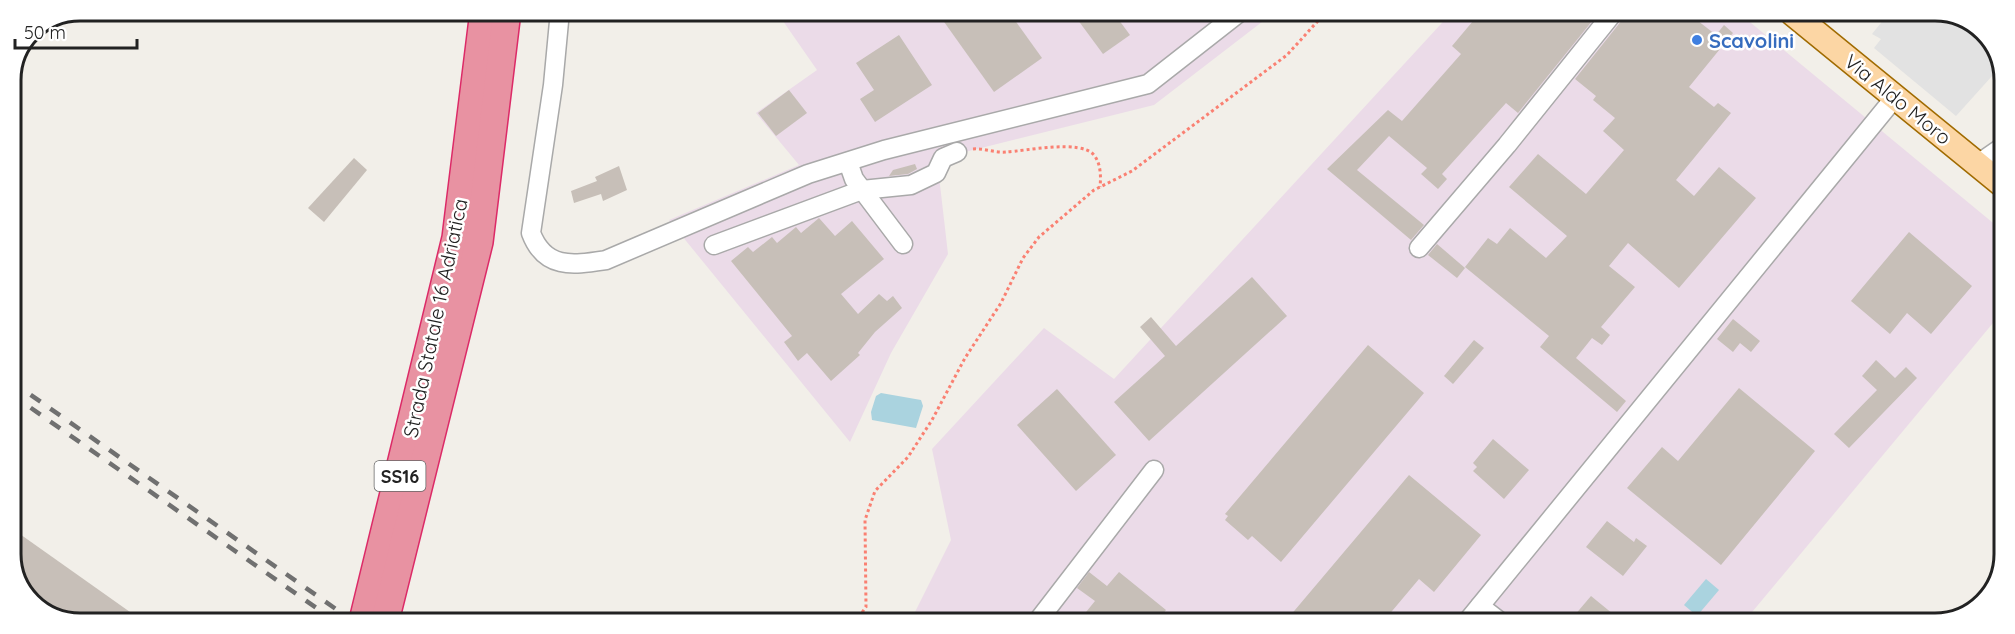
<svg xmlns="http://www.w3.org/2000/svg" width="2015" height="634" viewBox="0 0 2015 634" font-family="Quicksand,sans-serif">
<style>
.industrial{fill:#ebdbe8}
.parking{fill:#e2e2e2}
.water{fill:#aad3df}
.building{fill:#c7bfb8}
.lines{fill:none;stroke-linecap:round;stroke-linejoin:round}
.minor-casing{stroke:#a9a9a9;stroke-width:21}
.major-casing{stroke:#a06b00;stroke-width:27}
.highway-casing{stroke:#dc2a67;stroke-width:30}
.path{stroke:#fa8072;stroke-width:3;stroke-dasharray:3 3;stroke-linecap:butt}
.minor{stroke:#fff;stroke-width:18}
.major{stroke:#fcd6a4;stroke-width:24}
.highway{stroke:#e892a2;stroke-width:27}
.rail{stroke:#707070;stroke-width:4.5;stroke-dasharray:12 12;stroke-linecap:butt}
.shop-dot{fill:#3f7fe0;stroke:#fff;stroke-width:2}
.labels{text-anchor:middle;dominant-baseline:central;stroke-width:5;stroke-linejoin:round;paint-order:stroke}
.shield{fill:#fff;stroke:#646464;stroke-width:1.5}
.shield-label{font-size:18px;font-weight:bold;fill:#222}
.shop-label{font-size:20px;font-weight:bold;fill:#366cbe;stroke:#fff;text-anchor:start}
.street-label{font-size:20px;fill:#222;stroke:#fff}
.rim{fill:none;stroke:#222;stroke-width:3}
</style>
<rect width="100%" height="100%" fill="#f2efe9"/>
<g class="industrial">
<path d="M776,11L1275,12L1154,105L937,159L948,254L891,353L850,442L669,220L799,165L756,113L817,70Z"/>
<path d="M1452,12L1739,13L2004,232L2003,311L1743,623L910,622L951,540L932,449L1044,328L1114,379Z"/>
</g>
<path class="parking" d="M1889,13H1953L1990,38L2001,66L1956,116L1874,48L1881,39L1872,34Z"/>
<g class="water">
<path d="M881,393L921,400L923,406L916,428L872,420L871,412L876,396Z"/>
<path d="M1706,579L1719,590L1697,616L1684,605Z"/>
</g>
<g class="building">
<path d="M937,12H1009L1042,58L994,92Z"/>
<path d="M1072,12H1113L1130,35L1103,54Z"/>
<path d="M1462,12H1594L1597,15L1518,113L1506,103L1442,174L1447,179L1438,189L1421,174L1427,168L1389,136L1357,170L1424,225L1411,240L1327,169L1388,110L1402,121L1461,54L1452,46L1473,21Z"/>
<path d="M1624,13H1688L1716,35L1724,25L1733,33L1689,87L1714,107L1718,103L1731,113L1676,180L1694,196L1719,167L1756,198L1679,288L1628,243L1609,266L1635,287L1601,327L1610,335L1602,345L1592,338L1576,358L1626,401L1617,412L1540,347L1549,336L1465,267L1488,238L1497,244L1510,228L1546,258L1567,236L1509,187L1538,154L1586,194L1624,150L1603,131L1615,118L1593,100L1596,96L1575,79L1622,20Z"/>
<path d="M899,35L932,85L875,122L860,99L874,90L856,63Z"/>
<path d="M789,90L807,113L776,136L758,113Z"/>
<path d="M354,158L367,170L324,222L308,208Z"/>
<path d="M915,164L917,169L908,174L889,176L893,170Z"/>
<path d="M619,166L627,190L603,201L601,194L574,203L571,191L597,181L595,177Z"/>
<path d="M819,218L835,236L852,221L884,259L841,294L858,314L879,294L887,301L893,296L902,308L875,332L858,353L860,355L831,381L807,353L798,361L784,342L792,336L731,261L748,247L753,252L772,237L777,243L796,227L801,233Z"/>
<path d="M1909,232L1972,286L1931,334L1907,313L1890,334L1851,301Z"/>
<path d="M1437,244L1465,268L1457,278L1428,255Z"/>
<path d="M1252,277L1287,316L1149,441L1114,402L1165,356L1140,327L1151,317L1176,346Z"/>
<path d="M1733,319L1760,341L1751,352L1740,343L1733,352L1717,339Z"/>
<path d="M1474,340L1484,348L1453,384L1444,376Z"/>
<path d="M1368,345L1424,393L1281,562L1252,536L1248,540L1225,520L1228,516L1225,514Z"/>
<path d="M1876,360L1895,378L1906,367L1917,378L1849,448L1834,434L1877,390L1862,376Z"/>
<path d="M1739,388L1815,451L1721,565L1627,488L1662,447L1678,461Z"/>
<path d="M1057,389L1116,455L1076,491L1017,425Z"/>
<path d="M1493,439L1529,470L1504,499L1473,471L1477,467L1473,463Z"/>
<path d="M1409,475L1481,535L1434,592L1419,579L1382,623H1284Z"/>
<path d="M1607,521L1634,542L1636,538L1647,546L1623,576L1586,547Z"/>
<path d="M17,532L130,612L124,621H62L25,597L11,559V541Z"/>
<path d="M1089,572L1107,586L1119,572L1166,610L1157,622H1078L1095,601L1077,588Z"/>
<path d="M1591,596L1624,623H1568Z"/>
</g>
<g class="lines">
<g class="minor-casing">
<g id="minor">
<path d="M560,11L553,85L531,233C545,270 573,265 606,260L808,174L884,150L1148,84L1240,12"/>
<path d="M848,162L854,179L903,244"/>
<path d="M1978,164L2004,146"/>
<path d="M714,245L862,190L911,185L936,173L943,158L957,152"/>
<path d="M1419,248L1507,145L1613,13"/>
<path d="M1480,606L1502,623"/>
<path d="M1037,622L1154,470"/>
<path d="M1466,623L1896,96"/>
</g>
</g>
<g class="major-casing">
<path id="major" d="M1792,13L2004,186"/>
</g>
<g class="highway-casing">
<g id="highway">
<path d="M363,621L456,238L484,11"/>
<path d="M385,621L479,242L507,11"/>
</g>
</g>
<g class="path">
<path d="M973,149C984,148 995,153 1006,152C1026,151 1080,139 1094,155C1101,164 1101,177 1100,187"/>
<path d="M855,622L866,607L865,520L875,491L908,457L932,420L965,358L1001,303L1023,258L1039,237L1094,190L1132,171L1287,55L1326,12"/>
</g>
<use href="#minor" class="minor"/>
<use href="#major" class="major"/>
<use href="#highway" class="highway"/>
<g class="rail">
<path d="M11,381L353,621"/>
<path d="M11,394L335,621"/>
</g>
</g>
<circle class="shop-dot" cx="1697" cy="40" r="6"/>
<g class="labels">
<rect class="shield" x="374.5" y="461" width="51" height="30" rx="4.5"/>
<g class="shield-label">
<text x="400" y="476">SS16</text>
</g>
<g class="shop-label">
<text x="1709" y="40">Scavolini</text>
</g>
<g class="street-label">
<text transform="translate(1898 99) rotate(39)">Via Aldo Moro</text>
<text transform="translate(435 318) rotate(-78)">Strada Statale 16 Adriatica</text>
</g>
</g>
<path d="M0 0H2015V634H0ZM80 21H1935A59 59 0 0 1 1994 80V554A59 59 0 0 1 1935 613H80A59 59 0 0 1 21 554V80A59 59 0 0 1 80 21Z" fill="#fff" fill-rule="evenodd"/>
<path class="rim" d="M80 21H1935A59 59 0 0 1 1994 80V554A59 59 0 0 1 1935 613H80A59 59 0 0 1 21 554V80A59 59 0 0 1 80 21Z"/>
<path d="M15 39v9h122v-9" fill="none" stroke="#222222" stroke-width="3"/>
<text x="24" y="39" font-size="18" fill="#222222" stroke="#ffffff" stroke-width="4.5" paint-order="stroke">50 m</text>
</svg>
